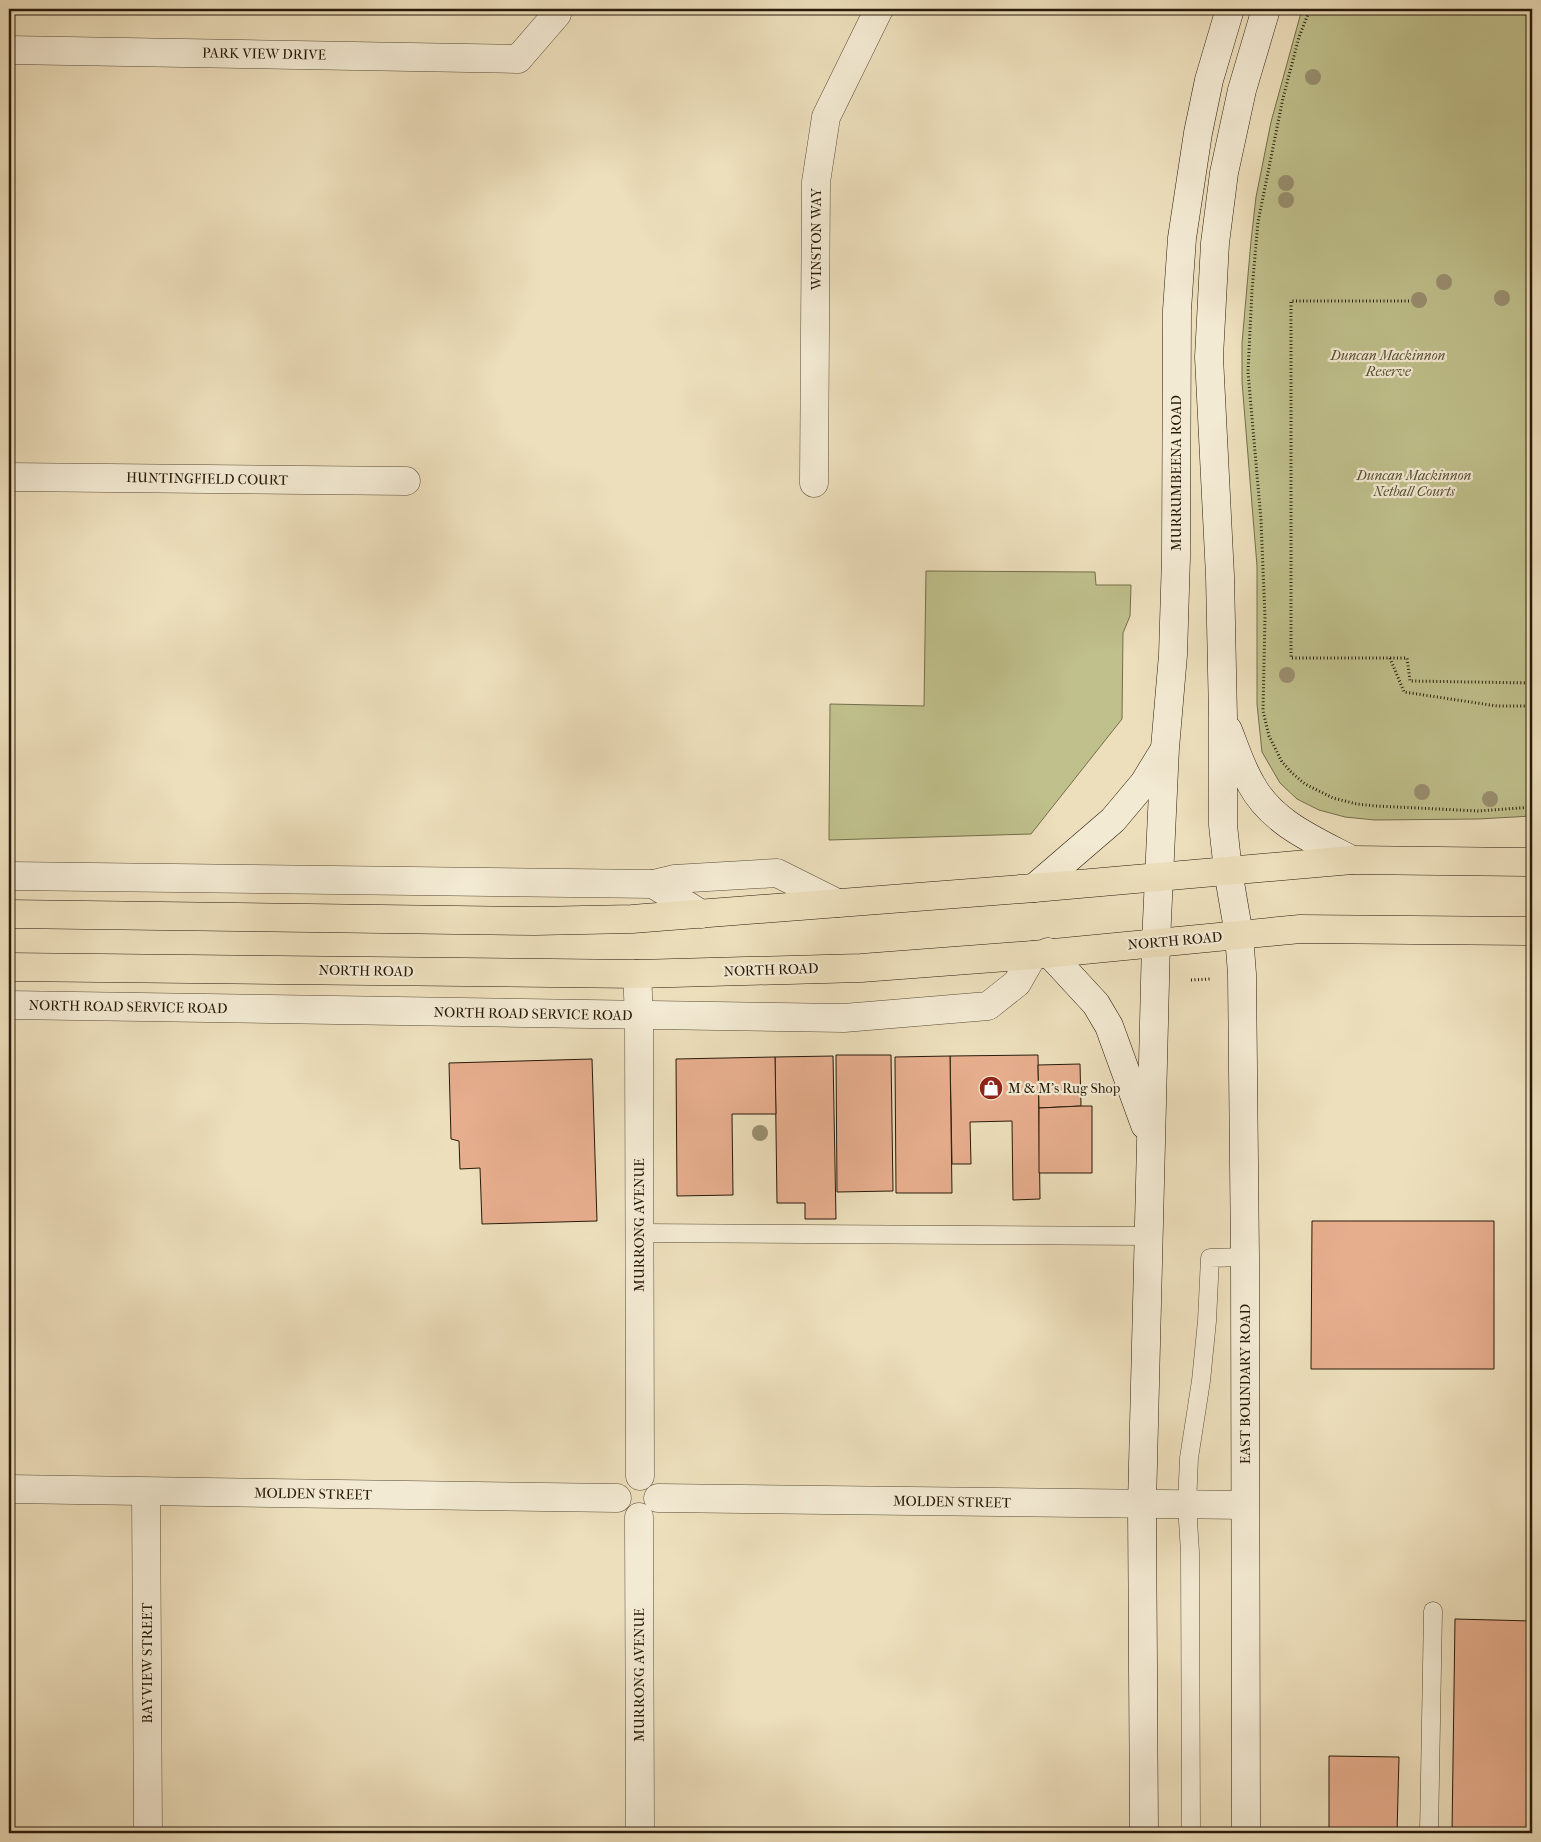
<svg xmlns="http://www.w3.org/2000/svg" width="1541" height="1842" viewBox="0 0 1541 1842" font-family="'IM FELL French Canon',serif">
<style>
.green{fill:#bfc08c;stroke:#746e4b}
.building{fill:#e7ae8e;stroke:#281b0a}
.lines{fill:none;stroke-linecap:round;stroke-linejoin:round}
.service-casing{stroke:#594c36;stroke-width:19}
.minor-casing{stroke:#594c36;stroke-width:29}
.secondary-casing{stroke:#281b0a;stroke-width:29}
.trunk-casing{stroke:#281b0a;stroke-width:29}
.path{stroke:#281b0a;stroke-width:3;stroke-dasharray:1 2.5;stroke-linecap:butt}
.service{stroke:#f3ead3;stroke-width:18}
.minor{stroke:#f3ead3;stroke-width:28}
.secondary{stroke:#f3ead3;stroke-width:28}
.trunk{stroke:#eddfbc;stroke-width:28}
.tree{fill:#998f70}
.labels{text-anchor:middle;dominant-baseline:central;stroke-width:4.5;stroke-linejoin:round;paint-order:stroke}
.street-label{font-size:14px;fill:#281b0a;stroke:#f3ead3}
.park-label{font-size:14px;font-style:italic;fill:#554d31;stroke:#f3ead3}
.poi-label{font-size:14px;fill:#281b0a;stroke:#f3ead3;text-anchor:start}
</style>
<rect width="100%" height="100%" fill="#eddfbc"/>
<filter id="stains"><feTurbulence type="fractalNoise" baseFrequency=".004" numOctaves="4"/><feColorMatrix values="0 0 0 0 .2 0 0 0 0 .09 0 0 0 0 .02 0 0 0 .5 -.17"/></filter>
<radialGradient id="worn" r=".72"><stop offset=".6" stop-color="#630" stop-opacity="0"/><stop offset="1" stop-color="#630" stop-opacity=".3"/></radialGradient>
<g class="green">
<path d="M1302,9H1532V816L1478,819L1375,820L1345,817L1319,810L1297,799L1280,783L1262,752L1257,704V566L1242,382V343L1251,241L1256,197L1271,122Z"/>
<path d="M926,571L1095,572L1096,585H1131L1130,616L1123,633L1122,719L1031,834L829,840L830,704L924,706Z"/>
</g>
<g class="building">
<path d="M836,1055H891L893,1191L837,1192Z"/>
<path d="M1038,1055L1040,1199L1013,1200L1012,1121L970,1122L971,1164H952L950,1056Z"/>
<path d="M833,1056L836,1219H805V1203H777L775,1057Z"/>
<path d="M950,1056L952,1193H896L895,1057Z"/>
<path d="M775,1057L776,1114H732L733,1195L677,1196L676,1059Z"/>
<path d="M592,1059L597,1221L482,1224L480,1168L460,1169L459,1141L451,1139L449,1063Z"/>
<path d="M1080,1064L1081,1106L1039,1108L1038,1065Z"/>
<path d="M1081,1106H1092V1173H1039V1108Z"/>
<path d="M1312,1221H1494V1369H1311Z"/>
<path d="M1455,1619L1532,1621V1833H1452Z"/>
<path d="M1329,1756L1399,1757L1397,1833H1329Z"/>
</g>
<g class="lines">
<g class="service-casing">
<g id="service">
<path d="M639,1233L1148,1236"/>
<path d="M1191,1833L1190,1552L1187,1505L1189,1458L1201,1381L1207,1321L1210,1258L1245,1257"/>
<path d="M1429,1833L1433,1611"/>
</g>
</g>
<g class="minor-casing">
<g id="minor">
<path d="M9,50L518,59L557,14V9"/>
<path d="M9,477L406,481"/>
<path d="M814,483L816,182L826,117L879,9"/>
<path d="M9,876L653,884L701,914"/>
<path d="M653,884L674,879L777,873L837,903"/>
<path d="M637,974L639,1015L640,1476"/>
<path d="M9,1005L844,1018L988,1006L1017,983L1033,955"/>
<path d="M9,1489L617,1498"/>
<path d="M146,1492L148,1833"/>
<path d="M658,1498L1245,1505"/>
<path d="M639,1517L640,1833"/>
</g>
</g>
<g class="secondary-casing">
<g id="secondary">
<path d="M1228,730C1235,748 1241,767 1251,784C1272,823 1314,840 1352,860"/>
<path d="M1034,888L1113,820L1144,783L1163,752"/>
<path d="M1048,952L1096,1004L1109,1026L1145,1125"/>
<path d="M1144,1833L1142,1505L1156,942L1165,748L1173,655L1176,557L1177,310L1182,238L1198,133L1209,80L1230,9"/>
<path d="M1246,1833L1245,1257L1242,974L1239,935L1228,871L1223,825V717L1220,576L1209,357L1215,243L1224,173L1242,90L1266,9"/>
</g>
</g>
<g class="trunk-casing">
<g id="trunk">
<path d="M9,914L535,921L632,919L1034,888L1352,860L1532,862"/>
<path d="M9,967L637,974L861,968L1033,955L1300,929L1532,931"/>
</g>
</g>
<g class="path">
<path d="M1310,9L1299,37L1283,98L1258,222L1252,290L1248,372L1261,520L1265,617L1263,711L1269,736L1282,762L1292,773L1305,784L1333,798L1357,804L1376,806L1479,811L1532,807"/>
<path d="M1409,301H1291V658H1390L1404,692L1497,706H1532"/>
<path d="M1390,658H1407L1410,681L1532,683"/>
<path d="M1191,980L1210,979"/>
</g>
<use href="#service" class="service"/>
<use href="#minor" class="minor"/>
<use href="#secondary" class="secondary"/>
<use href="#trunk" class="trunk"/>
</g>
<g class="tree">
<circle cx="1313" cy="77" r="8"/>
<circle cx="1286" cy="183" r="8"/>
<circle cx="1286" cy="200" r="8"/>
<circle cx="1444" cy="282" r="8"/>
<circle cx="1502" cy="298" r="8"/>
<circle cx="1419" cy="300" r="8"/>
<circle cx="1287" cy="675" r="8"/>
<circle cx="1422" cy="792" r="8"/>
<circle cx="1490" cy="799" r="8"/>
<circle cx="760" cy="1133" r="8"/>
</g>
<defs>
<g id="shop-disc" transform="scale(1.25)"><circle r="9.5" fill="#8f2418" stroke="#f3ead3"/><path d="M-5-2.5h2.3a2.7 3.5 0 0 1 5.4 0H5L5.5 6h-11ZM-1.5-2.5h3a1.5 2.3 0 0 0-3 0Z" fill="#fff"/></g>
</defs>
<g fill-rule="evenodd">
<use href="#shop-disc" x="991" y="1088"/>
</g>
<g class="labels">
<g class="street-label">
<text transform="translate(264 54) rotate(1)">PARK VIEW DRIVE</text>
<text transform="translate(816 239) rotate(-90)">WINSTON WAY</text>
<text transform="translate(1176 473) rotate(-90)">MURRUMBEENA ROAD</text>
<text transform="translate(207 479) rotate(1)">HUNTINGFIELD COURT</text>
<text transform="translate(1175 941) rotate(-5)">NORTH ROAD</text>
<text transform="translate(771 970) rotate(-2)">NORTH ROAD</text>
<text transform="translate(366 971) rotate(1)">NORTH ROAD</text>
<text transform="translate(128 1007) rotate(1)">NORTH ROAD SERVICE ROAD</text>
<text transform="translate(533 1014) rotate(1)">NORTH ROAD SERVICE ROAD</text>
<text transform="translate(639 1225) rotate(-90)">MURRONG AVENUE</text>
<text transform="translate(1245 1384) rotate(-90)">EAST BOUNDARY ROAD</text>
<text transform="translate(313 1494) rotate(1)">MOLDEN STREET</text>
<text transform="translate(952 1502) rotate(1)">MOLDEN STREET</text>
<text transform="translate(147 1663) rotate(-90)">BAYVIEW STREET</text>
<text transform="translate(639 1675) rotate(-90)">MURRONG AVENUE</text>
</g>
<g class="park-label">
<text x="1388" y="355">Duncan Mackinnon<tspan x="1388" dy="16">Reserve</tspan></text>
<text x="1414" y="475">Duncan Mackinnon<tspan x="1414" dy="16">Netball Courts</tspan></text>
</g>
<g class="poi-label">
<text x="1008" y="1088">M &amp; M's Rug Shop</text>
</g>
</g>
<rect width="1541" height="1842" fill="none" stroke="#eddfbc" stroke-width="30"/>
<rect x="10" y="10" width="1521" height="1822" fill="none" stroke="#281b0a" stroke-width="2.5"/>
<rect x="15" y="15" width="1511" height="1812" fill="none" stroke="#281b0a"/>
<rect width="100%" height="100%" filter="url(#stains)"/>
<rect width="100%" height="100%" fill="url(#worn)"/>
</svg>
